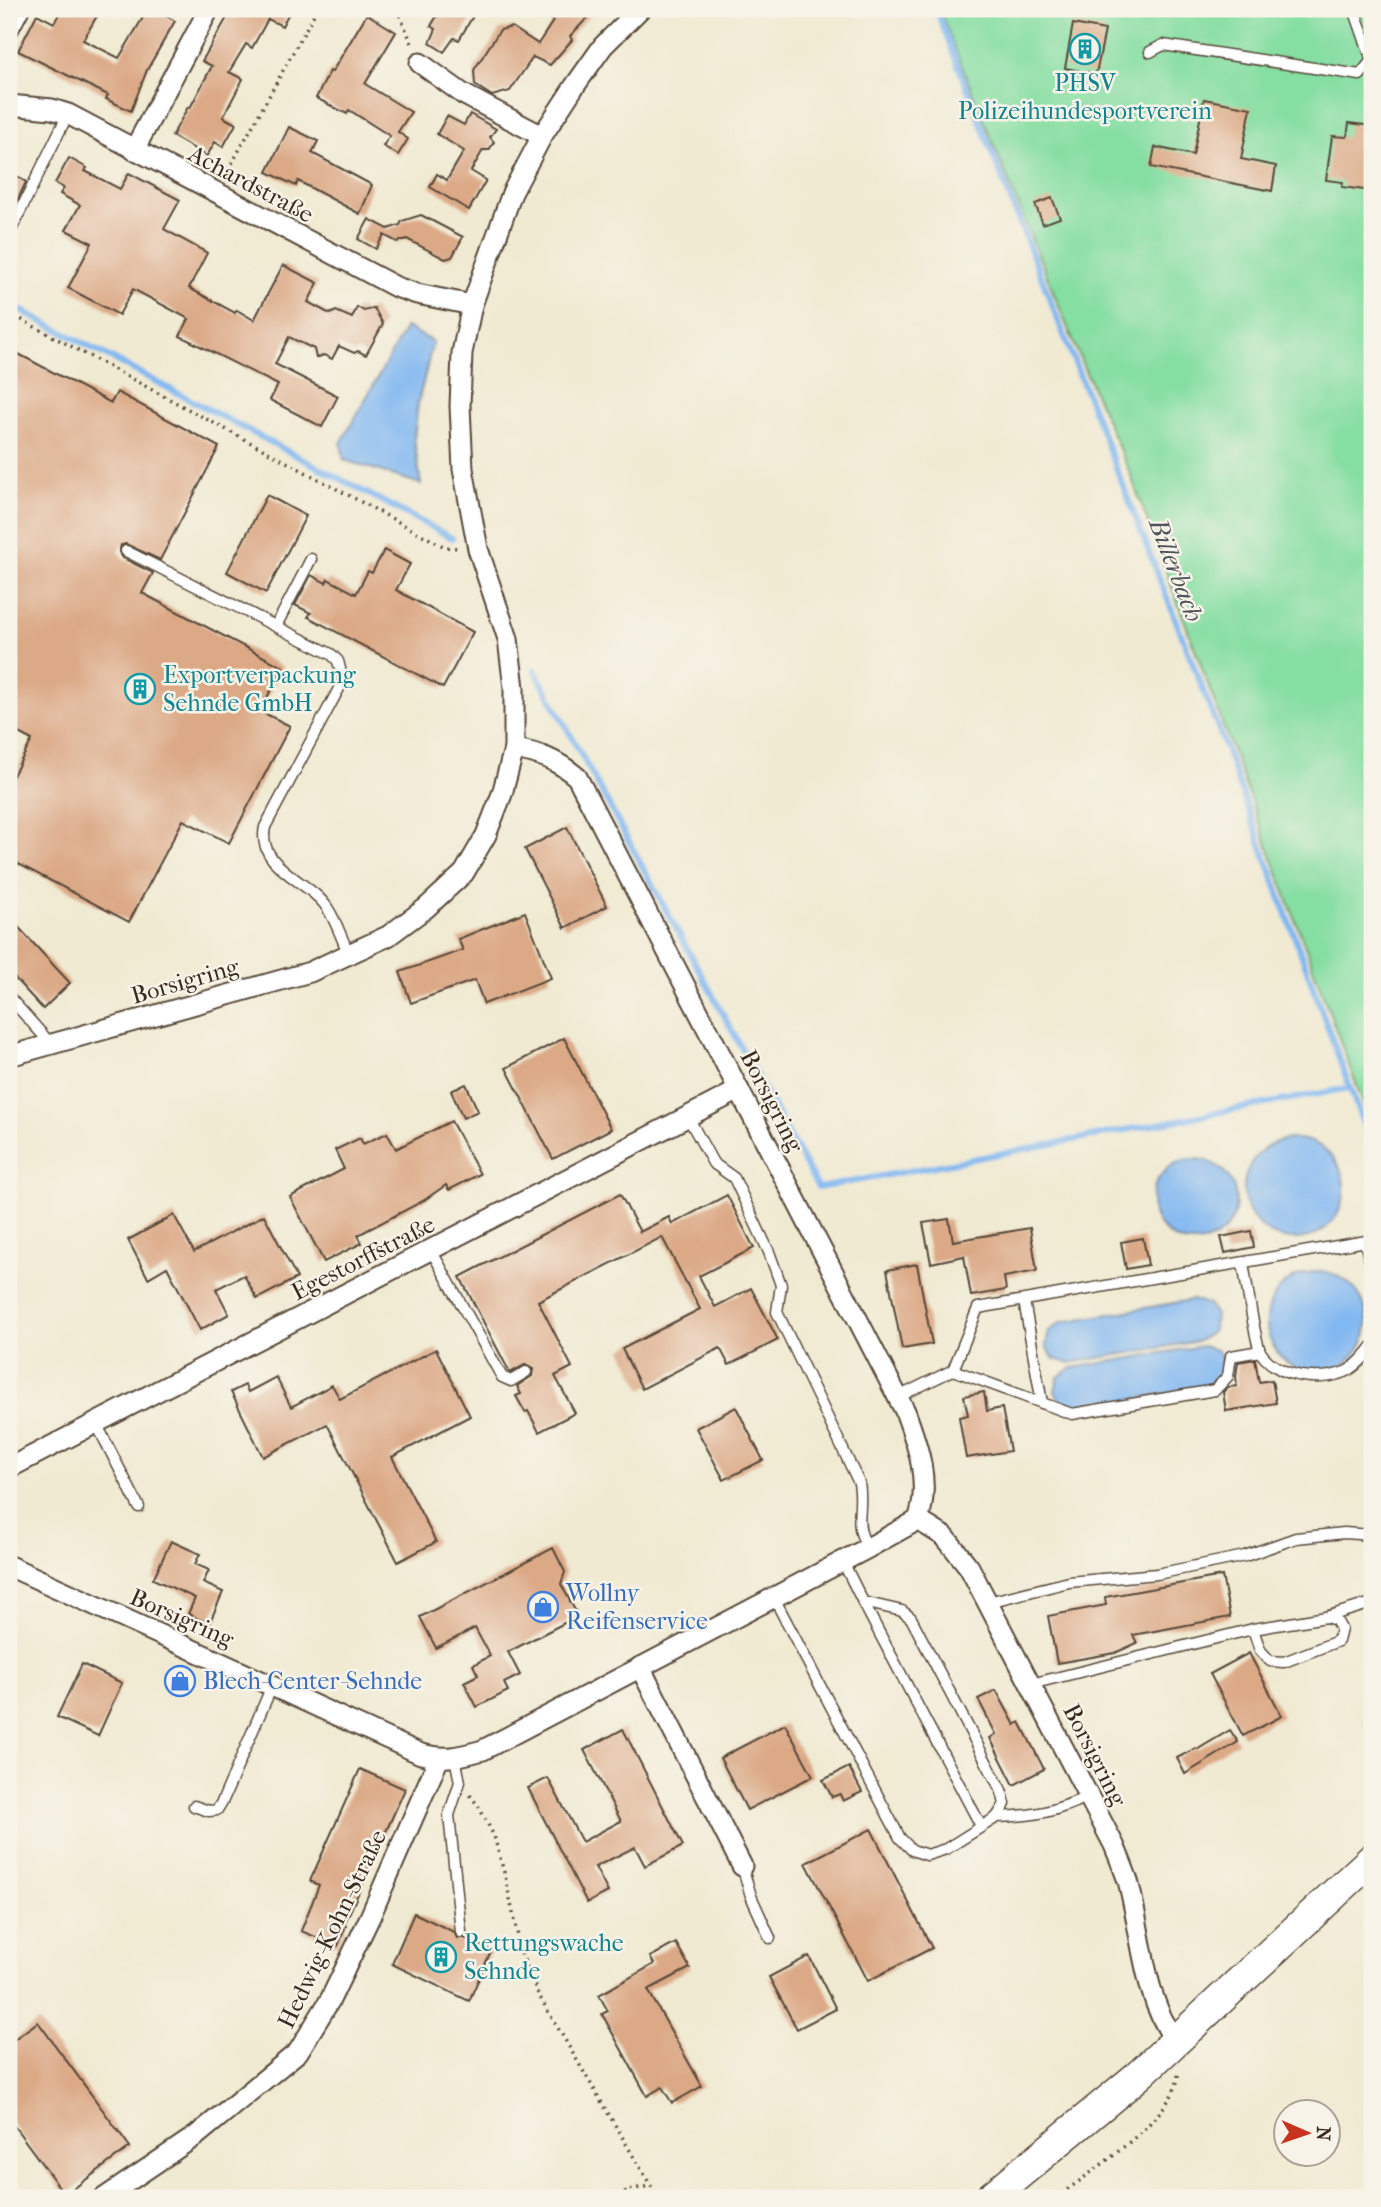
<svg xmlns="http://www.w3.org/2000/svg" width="1381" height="2207" viewBox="0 0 1381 2207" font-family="'IM FELL French Canon',serif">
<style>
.green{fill:#85dea2;stroke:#608460;stroke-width:2}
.water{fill:#82b8f1;stroke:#5e7188;stroke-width:2}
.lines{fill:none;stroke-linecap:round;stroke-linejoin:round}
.stream{stroke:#82b8f1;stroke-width:6}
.building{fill:#dba986}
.service-casing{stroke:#564739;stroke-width:13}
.minor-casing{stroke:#564739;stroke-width:23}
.primary-casing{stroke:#564739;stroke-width:33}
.path{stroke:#564739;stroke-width:3.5;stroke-dasharray:2 5;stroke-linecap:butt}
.service{stroke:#fff;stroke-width:10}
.minor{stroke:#fff;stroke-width:19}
.primary{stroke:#fff;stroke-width:30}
.labels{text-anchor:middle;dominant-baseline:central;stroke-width:5;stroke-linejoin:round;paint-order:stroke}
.culture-label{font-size:24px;fill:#0d838f;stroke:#f7f3e8;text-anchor:start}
.street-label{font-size:24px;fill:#3b2a1e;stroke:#f7f3e8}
.shop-label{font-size:24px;fill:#366cbe;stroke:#f7f3e8;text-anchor:start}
.water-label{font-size:26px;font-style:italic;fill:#50555d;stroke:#f7f3e8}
</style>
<rect width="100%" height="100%" fill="#f7f3e8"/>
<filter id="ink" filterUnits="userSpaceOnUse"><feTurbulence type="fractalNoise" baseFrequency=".0143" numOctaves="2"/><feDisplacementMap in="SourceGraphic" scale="14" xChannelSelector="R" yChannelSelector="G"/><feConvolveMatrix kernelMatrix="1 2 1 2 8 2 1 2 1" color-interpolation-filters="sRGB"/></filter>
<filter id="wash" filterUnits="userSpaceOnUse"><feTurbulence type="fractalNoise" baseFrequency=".00686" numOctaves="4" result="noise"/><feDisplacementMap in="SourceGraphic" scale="28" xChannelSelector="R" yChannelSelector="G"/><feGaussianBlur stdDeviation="1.57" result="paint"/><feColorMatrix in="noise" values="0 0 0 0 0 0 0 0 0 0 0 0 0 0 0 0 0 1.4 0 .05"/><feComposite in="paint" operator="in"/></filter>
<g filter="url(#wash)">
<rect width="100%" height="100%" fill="#f0ead2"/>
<path class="green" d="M939,9H1372V1127L1129,471L1084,368Z"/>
<g class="water">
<path d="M406,327L433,342L418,403L414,439L421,484L344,460L341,443Z"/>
<circle cx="1294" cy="1189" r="50"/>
<circle cx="1194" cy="1201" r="42"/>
<circle cx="1317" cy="1322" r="50"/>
<path d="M1192,1300L1208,1304L1216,1317L1212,1332L1199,1341L1069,1363L1054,1359L1046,1346L1049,1331L1062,1322Z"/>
<path d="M1202,1346L1217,1350L1226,1363L1222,1378L1209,1386L1079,1409L1063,1405L1055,1392L1058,1377L1072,1368Z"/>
</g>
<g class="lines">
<g class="stream">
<path d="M936,9L1222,738L1372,1148"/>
<path d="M9,304L452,538"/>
<path d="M535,670L818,1188L1349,1088"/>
</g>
</g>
<g id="blocks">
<g class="building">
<path d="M62,9H101L83,40L119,58L148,9H169L165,15L175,21L147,70L131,111L106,99L108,95L18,51L37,14L54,23Z"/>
<path d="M232,9H291L282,26L268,19L252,48L246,44L229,72L243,79L223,117L236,124L223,147L215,142L207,156L172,136L188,107L190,108L212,66L202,61Z"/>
<path d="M441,9H477L459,40L454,38L444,52L430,43L436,29L431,26Z"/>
<path d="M543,9H596L570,36L572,40L550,65L533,57L510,91L492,96L475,85L474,70L500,30L512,27L538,44L553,21Z"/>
<path d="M367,14L396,32L365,84L411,112L398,132L408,139L398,155L383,146L390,136L349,110L347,114L316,98L330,71L332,72Z"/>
<path d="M1073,24L1105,30L1096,74L1065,68Z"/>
<path d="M1204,99L1251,108L1241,159L1276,166L1272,191L1151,167L1155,147L1193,155Z"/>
<path d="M470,114L496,129L490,137L494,142L489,150H483L471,171L486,180L469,210L430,187L437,174L447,180L464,151L437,134L447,116L464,125Z"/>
<path d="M1349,123L1372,126V191L1342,187L1343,182L1326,180L1332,136L1347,137Z"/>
<path d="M289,127L318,141L312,153L372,185L360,214L298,181L296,186L267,172Z"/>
<path d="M69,158L87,168L85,171L120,189L129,173L180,200L164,229L207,253L189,288L235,313L237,310L254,320L283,265L318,283L308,302L330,314L336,311L352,318L357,307L364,311L374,308L383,324L366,355L358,351L354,353L339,346L332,359L324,355L316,358L314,349L289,337L275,364L338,396L322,427L270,400L278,385L180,336L189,319L133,289L119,315L68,288L92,243L66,230L80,205L60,194L64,188L55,183Z"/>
<path d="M9,172L26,182L9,218Z"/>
<path d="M1052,198L1060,218L1043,224L1035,204Z"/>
<path d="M421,215L463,237L452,257L445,259L407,239L397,242L384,235L376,249L358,239L369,219L388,229L400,225L402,221Z"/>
<path d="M9,349L111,403L117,392L219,447L160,560L126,544L121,545L119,552L123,558L153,573L142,593L283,667L260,711L290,726L229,843L183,820L129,922L9,859V783L32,740L9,728Z"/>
<path d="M267,495L306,516L266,593L227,572Z"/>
<path d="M384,550L410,564L396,590L473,632L443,688L308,617L311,613L295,605L311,575L326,583L328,579L356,594L368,571L372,573Z"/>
<path d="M567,827L607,906L565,928L525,849Z"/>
<path d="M525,912L551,978L484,1004L475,980L411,1003L400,972L463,950L458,939Z"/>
<path d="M9,917L70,983L43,1009L9,972Z"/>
<path d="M564,1038L611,1129L553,1159L506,1068Z"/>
<path d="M466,1084L478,1111L463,1118L451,1091Z"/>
<path d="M451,1121L480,1174L449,1190L446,1185L423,1201L358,1235L362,1243L324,1262L290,1197L344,1169L335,1150L360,1138L363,1144L387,1133L396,1149Z"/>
<path d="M620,1194L640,1232L669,1217L672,1224L727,1195L754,1248L699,1276L715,1307L751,1288L778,1340L729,1365L720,1348L642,1389L622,1349L700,1309L662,1237L538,1301L572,1367L555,1376L575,1413L539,1432L528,1411L525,1412L516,1396L521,1394L517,1386L532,1376L533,1369L525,1365L510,1373L460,1277Z"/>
<path d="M174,1215L194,1252L264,1215L297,1278L257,1299L244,1275L216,1289L229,1314L200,1330L167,1267L148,1278L128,1240Z"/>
<path d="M949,1219L953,1241L1030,1228L1037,1271L1004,1277L1006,1290L971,1296L964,1256L931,1263L923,1223Z"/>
<path d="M1251,1231L1254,1247L1225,1253L1221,1237Z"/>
<path d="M1143,1238L1148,1265L1126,1269L1121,1242Z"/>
<path d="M917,1264L932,1344L902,1349L887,1270Z"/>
<path d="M436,1349L470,1416L392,1457L436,1542L398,1562L327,1424L263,1457L231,1392L245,1385L248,1392L276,1377L291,1407L332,1385L340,1399Z"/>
<path d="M1255,1359L1259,1382L1272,1380L1276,1403L1226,1411L1223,1392L1228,1387L1237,1386L1236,1376L1238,1362Z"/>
<path d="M984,1392L987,1411L1002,1408L1010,1451L966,1458L959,1417L968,1415L964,1396Z"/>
<path d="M736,1407L763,1460L724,1480L696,1428Z"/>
<path d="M171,1541L200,1554L195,1564L209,1570L203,1583L223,1592L209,1624L188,1614L195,1598L153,1579Z"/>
<path d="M553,1548L565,1572L561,1584L578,1616L508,1652L520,1675L504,1683L508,1691L477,1707L464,1682L478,1675L473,1665L490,1656L475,1628L436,1648L420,1617Z"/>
<path d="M1222,1576L1230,1617L1133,1635L1137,1643L1115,1653L1057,1663L1048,1616L1106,1605L1105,1597Z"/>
<path d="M1249,1653L1282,1716L1243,1736L1210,1674Z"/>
<path d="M82,1664L122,1683L98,1736L57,1717Z"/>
<path d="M996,1690L1015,1725L1020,1722L1044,1769L1014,1785L990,1738L996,1734L978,1699Z"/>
<path d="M785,1724L813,1776L747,1810L720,1758Z"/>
<path d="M623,1729L683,1846L645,1866L635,1847L595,1867L608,1892L587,1903L528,1788L548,1778L582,1842L621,1821L584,1750Z"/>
<path d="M1230,1730L1238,1742L1185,1774L1177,1758L1196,1748L1198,1749Z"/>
<path d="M849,1767L862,1792L843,1801L840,1794L832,1797L823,1780Z"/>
<path d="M360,1769L405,1789L344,1925L346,1926L338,1946L301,1931L319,1885L310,1881Z"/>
<path d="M871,1829L932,1948L868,1981L806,1863Z"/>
<path d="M414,1913L454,1932L457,1938H465L491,1951L469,2001L392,1964Z"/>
<path d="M676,1943L690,1968L648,1990L702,2086L672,2103L662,2087L647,2096L602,2014L608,2011L599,1995L654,1964L650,1957Z"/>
<path d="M809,1956L836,2009L797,2029L769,1977Z"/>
<path d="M38,2022L130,2147L65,2195L9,2119V2043Z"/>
</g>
</g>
</g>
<g filter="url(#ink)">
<use href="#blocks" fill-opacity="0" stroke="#564739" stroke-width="2"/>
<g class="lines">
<g class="service-casing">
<g id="service">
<path d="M1150,52L1163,45L1360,75L1372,60L1354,9"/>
<path d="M9,234L68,114"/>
<path d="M126,551L331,654L338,661L343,681L265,827C256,868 310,880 328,909C337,923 342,940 349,954"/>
<path d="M276,626L311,559"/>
<path d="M9,997L51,1044"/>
<path d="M688,1117L713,1163L734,1178L769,1252L781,1285L777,1312L859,1483C864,1510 852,1523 868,1548"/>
<path d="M1365,1242L1372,1270"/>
<path d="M431,1250L502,1377L511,1381L526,1372"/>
<path d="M1243,1263C1246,1279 1255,1343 1261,1353C1279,1378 1318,1382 1345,1372C1354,1368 1367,1355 1372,1347"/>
<path d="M1024,1301L1042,1403"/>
<path d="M953,1370L1072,1414L1215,1390L1228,1376L1231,1356L1260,1351"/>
<path d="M898,1397L953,1370L978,1308L1372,1240"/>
<path d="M96,1423L139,1507"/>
<path d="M774,1598L900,1838L912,1850L927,1855L946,1849L997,1817L1005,1804L1002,1792L911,1618L902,1611L863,1602L843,1562"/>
<path d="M863,1602L981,1826"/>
<path d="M988,1602L1069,1582L1157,1574L1245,1556L1296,1538L1344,1533L1372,1535"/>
<path d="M1326,1617L1372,1603"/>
<path d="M1031,1684L1253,1629L1326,1617L1336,1620L1341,1629L1338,1641L1284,1662L1270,1661L1260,1650L1253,1629"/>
<path d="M455,1758L460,1782L449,1815L461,1932"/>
<path d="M194,1806L209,1811L217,1810L223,1800L272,1686"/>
<path d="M997,1817C1034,1816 1055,1812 1089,1796"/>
<path d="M742,1866L751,1896L770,1938"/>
</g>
</g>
<g class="minor-casing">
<g id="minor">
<path d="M9,28L19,9"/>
<path d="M420,63L463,94L542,136"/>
<path d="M9,105L52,109L68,114L396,287L417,294L472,305"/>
<path d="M134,150L209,9"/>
<path d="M9,1056L310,972L388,936L426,908L464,873L486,835L502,794L514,749V688L508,639L478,549L463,469L460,406L462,353L472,305L512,193L542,136L574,87L603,46L640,9"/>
<path d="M9,1468L739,1090"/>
<path d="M918,1520L945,1537L969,1567L1114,1845C1119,1857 1124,1869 1128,1881C1141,1928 1144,2003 1176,2040"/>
<path d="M9,1566L421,1754C446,1760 458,1757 483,1750L868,1548L918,1520C931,1483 918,1446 905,1411L577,777C557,760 539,753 514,749"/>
<path d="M640,1667L742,1866"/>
<path d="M104,2198L197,2135L298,2052L330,2000L370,1917L439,1758"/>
</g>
</g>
<g class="primary-casing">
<path id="primary" d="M990,2198L1139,2075L1372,1859"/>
</g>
<g class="path">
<path d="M397,9L413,46"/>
<path d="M225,176L317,9"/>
<path d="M9,313L445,547L459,548"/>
<path d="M470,1795L479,1807L494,1836L505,1876L522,1955L538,1994L658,2198"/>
<path d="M620,2198L627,2190L651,2186"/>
<path d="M1056,2198C1089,2173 1179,2115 1178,2073"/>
</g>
<use href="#service" class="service"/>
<use href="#minor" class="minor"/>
<use href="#primary" class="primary"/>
</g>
</g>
<defs>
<g id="building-ring" transform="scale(1.575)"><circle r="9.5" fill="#f7f3e8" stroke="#0f9aa8" stroke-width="1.5"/><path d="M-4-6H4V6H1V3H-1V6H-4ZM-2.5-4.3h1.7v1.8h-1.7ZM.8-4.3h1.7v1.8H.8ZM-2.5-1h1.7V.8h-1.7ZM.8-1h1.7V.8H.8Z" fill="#0f9aa8"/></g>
<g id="shop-ring" transform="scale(1.575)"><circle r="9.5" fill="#f7f3e8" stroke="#3f7fe0" stroke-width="1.5"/><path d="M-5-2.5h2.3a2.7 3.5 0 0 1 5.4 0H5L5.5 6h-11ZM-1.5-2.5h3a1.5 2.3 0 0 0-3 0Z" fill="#3f7fe0"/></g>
</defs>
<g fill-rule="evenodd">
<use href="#building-ring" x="1085" y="49"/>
<use href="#building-ring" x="140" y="689"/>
<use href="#shop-ring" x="543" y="1607"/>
<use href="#shop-ring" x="180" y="1681"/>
<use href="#building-ring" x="441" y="1957"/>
</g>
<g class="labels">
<g class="culture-label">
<text x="1085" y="83" text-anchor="middle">PHSV<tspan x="1085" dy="28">Polizeihundesportverein</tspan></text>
<text x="163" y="675">Exportverpackung<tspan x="163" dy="28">Sehnde GmbH</tspan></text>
<text x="464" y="1943">Rettungswache<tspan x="464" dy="28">Sehnde</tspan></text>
</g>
<g class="street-label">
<text transform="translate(251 184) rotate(28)">Achardstraße</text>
<text transform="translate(185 981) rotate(-16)">Borsigring</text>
<text transform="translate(772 1101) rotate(63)">Borsigring</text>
<text transform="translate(363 1258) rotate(-27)">Egestorffstraße</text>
<text transform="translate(182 1618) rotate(24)">Borsigring</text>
<text transform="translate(1095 1755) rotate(63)">Borsigring</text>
<text transform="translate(332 1929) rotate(-64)">Hedwig-Kohn-Straße</text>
</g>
<g class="shop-label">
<text x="566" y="1593">Wollny<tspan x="566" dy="28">Reifenservice</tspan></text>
<text x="203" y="1681">Blech-Center-Sehnde</text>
</g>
<g class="water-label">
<text transform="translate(1176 570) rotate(69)">Billerbach</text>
</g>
</g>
<rect width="1381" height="2207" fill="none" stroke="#f7f3e8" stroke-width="35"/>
<g transform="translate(1307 2133) rotate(92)"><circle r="33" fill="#f7f3e8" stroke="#aca397" stroke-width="2"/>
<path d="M0-5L12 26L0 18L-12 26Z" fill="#c8321e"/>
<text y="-10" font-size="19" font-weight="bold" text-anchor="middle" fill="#3b2a1e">N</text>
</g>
</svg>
